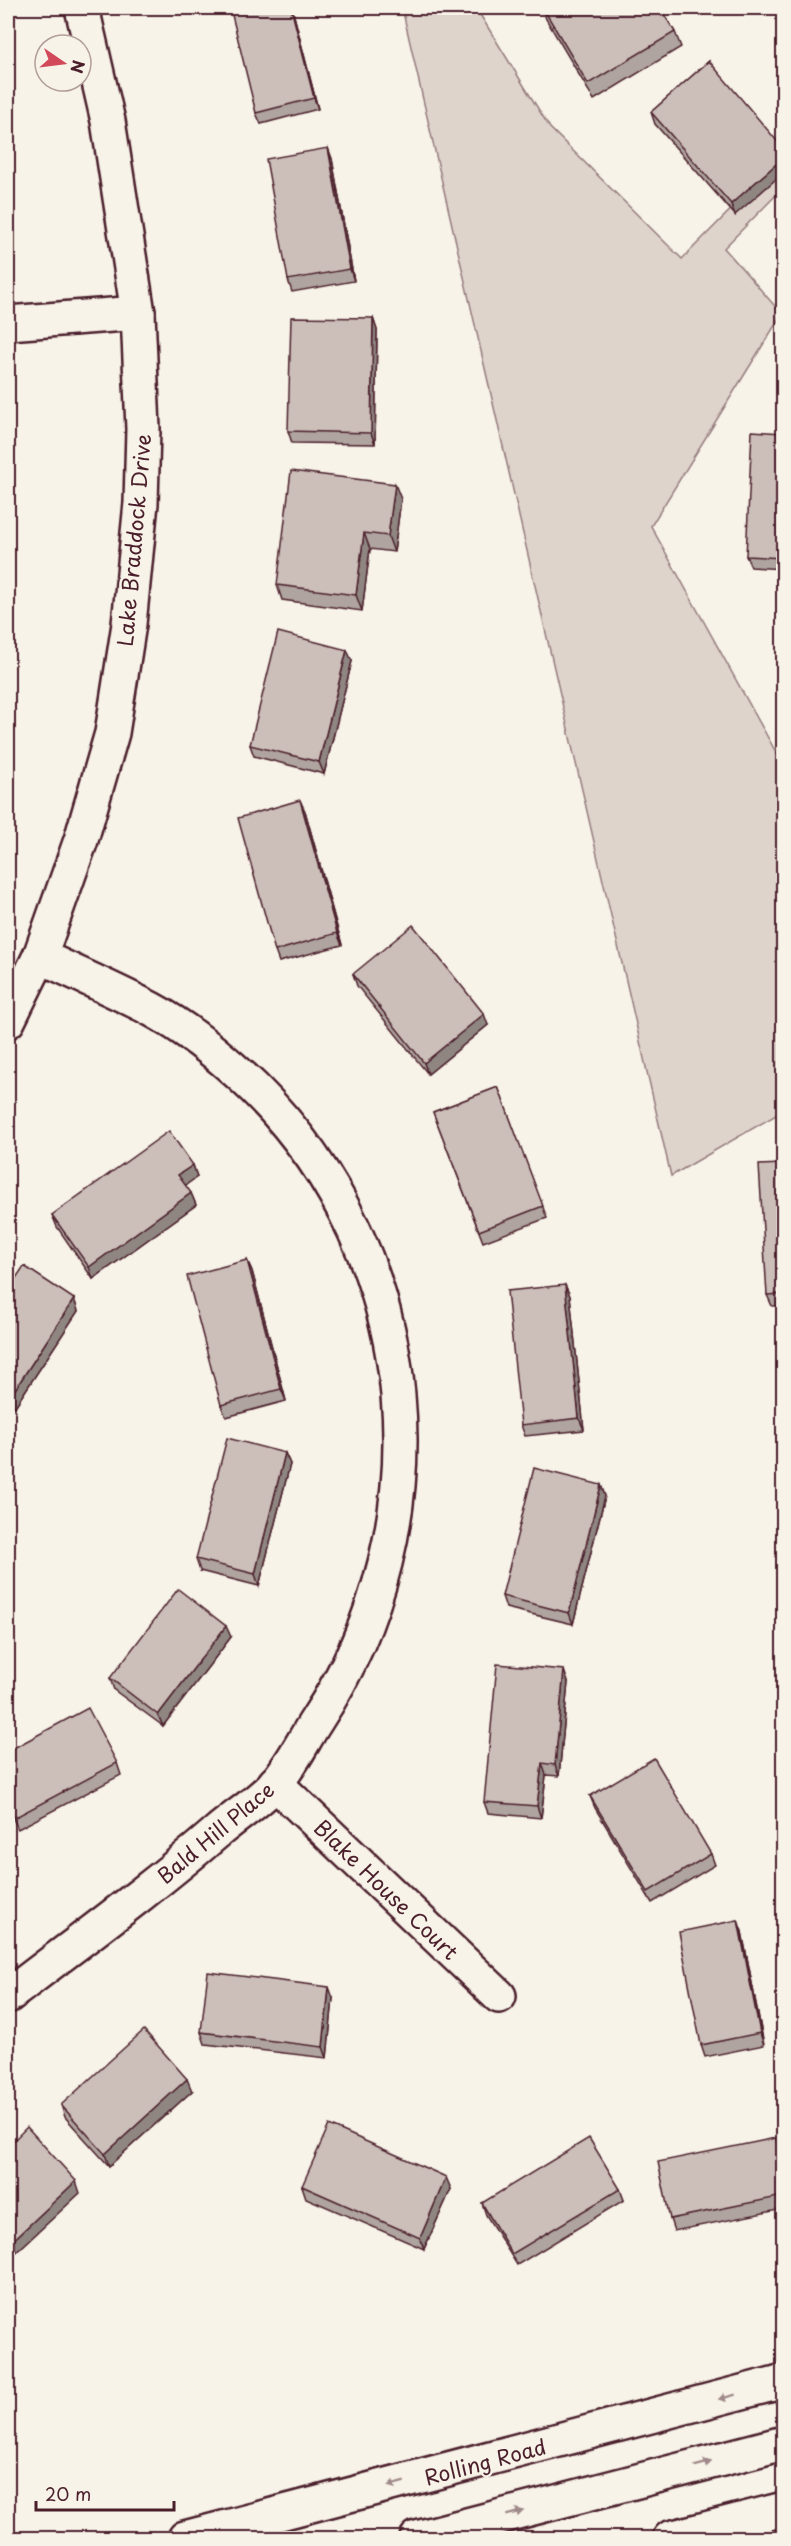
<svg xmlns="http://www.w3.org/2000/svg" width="791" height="2546" viewBox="0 0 791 2546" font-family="'Playpen Sans',sans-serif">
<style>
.green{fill:#ded4cc;stroke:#947a7c;stroke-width:1.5}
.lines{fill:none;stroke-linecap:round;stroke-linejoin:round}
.street-casing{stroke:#4a1f2b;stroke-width:38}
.secondary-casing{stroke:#4a1f2b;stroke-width:38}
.primary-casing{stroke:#4a1f2b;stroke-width:38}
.street{stroke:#f7f3e8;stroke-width:33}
.secondary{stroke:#f7f3e8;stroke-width:33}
.primary{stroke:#f7f3e8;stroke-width:33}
.wall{fill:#afa49f;stroke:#4a1f2b;stroke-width:1.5}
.shaded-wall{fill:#8f8682;stroke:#4a1f2b;stroke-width:1.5}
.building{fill:#ccbfb9;stroke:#4a1f2b;stroke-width:1.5}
.oneway{fill:#a0898a}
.labels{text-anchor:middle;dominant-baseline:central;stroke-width:4.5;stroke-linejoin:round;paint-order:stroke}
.street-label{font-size:21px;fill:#4a1f2b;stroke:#f7f3e8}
</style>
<rect width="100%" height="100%" fill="#f7f3e8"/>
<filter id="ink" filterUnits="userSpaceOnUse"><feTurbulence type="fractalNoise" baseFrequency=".0167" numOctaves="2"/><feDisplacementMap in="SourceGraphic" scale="12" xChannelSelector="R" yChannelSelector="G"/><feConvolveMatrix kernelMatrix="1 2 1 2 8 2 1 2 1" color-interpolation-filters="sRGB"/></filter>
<g filter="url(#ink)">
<path class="green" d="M402,8H476L550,128L682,259L783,157V188L724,248L782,314L651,526L783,765V1111L671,1176Z"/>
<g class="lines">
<g class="street-casing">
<g id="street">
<path d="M8,323L138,313"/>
<path d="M275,1783L499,1996"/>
<path d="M8,1996C78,1942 150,1890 217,1832C236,1816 258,1802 275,1784C291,1766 303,1741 316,1721C446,1523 425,1257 254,1088C224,1059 188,1029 151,1009C115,990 77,974 40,956"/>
<path d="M670,2538L784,2509"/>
</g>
</g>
<g class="secondary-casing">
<path id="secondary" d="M8,1021L40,956L81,840L112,733L129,624L141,503L143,429L138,313L108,121L82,8"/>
</g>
<g class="primary-casing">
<g id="primary">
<path d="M185,2538L784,2381"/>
<path d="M417,2538L784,2443"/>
</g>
</g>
<use href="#street" class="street"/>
<use href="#secondary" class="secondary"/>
<use href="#primary" class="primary"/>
</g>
<g class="wall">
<path d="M244,8H292L318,109L261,124L256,113Z"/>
<path d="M542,8H660L675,32L681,47L594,100L546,19Z"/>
<path d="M709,61L735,215L655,124L651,112Z"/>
<path d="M328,148L332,159L354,281L292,292L288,280Z"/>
<path d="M783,239V261L780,258L776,247Z"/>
<path d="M373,318L377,330L375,444L292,443L288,431Z"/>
<path d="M783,433V569L751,567L746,556Z"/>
<path d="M401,499L394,552L370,549L362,611L282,600L277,585Z"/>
<path d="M352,661L324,774L254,756L250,745Z"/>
<path d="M305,811L342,945L279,962L275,951Z"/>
<path d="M353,974L488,1025L428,1074L357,986Z"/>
<path d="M498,1087L547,1218L483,1242L433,1112Z"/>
<path d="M783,1164V1306H772L767,1295Z"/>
<path d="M193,1165L197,1177L185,1185L191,1193L196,1205L93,1279L57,1227L52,1215Z"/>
<path d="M247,1260L252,1271L286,1401L226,1417L221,1405Z"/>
<path d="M565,1285L570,1296L584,1430L525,1436L521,1425Z"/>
<path d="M8,1290L74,1299L78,1311L14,1408L8,1404Z"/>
<path d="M285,1453L290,1464L259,1586L200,1571L196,1559Z"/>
<path d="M601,1485L605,1496L573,1624L506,1608L502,1596Z"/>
<path d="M231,1637L163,1726L114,1690L110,1678Z"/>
<path d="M568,1682L559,1776L546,1775L541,1818L488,1813L484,1802Z"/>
<path d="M8,1751L117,1763L121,1775L18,1829L8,1808Z"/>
<path d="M590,1796L711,1854L715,1865L652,1903L595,1808Z"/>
<path d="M742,1932L764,2045L705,2057L701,2045Z"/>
<path d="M333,1998L327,2058L205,2044L201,2032Z"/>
<path d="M192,2091L109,2166L65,2117L61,2105Z"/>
<path d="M776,2138L781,2150L783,2164V2209L674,2231L670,2219Z"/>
<path d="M302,2186L451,2189L424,2249L306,2198Z"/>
<path d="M620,2189L624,2200L517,2265L486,2215L482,2203Z"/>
</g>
<g class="shaded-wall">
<path d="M291,8H292L318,109L314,98Z"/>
<path d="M328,148L332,159L354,281L350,269Z"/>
<path d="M783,158V173L735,215L731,204Z"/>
<path d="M373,318L377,330L375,444L371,433Z"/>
<path d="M395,484L401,499L394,552L388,536Z"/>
<path d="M364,533L370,549L362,611L356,595Z"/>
<path d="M347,650L352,661L324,774L319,762Z"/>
<path d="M300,800L305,811L342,945L337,933Z"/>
<path d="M484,1014L488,1025L428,1074L424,1063Z"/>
<path d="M193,1165L197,1177L183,1187L178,1175Z"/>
<path d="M191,1193L196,1205L93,1279L89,1267Z"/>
<path d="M247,1260L252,1271L286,1401L281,1389Z"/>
<path d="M565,1285L570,1296L584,1430L579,1418Z"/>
<path d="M74,1299L78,1311L14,1408L10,1397Z"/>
<path d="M285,1453L290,1464L259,1586L255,1574Z"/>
<path d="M601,1485L605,1496L573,1624L569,1613Z"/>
<path d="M226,1626L231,1637L163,1726L158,1715Z"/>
<path d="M564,1670L568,1682L559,1776L555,1765Z"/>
<path d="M542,1763L546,1775L541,1818L537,1806Z"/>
<path d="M738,1920L742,1932L764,2045L760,2033Z"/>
<path d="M329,1987L333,1998L327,2058L323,2047Z"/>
<path d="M187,2079L192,2091L109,2166L105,2154Z"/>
<path d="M776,2138L781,2150L783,2164V2175Z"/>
<path d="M446,2177L451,2189L424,2249L420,2238Z"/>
<path d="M76,2181L80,2193L8,2260V2245Z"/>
</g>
<g class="building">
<path d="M244,8H291L314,98L256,113L231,11Z"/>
<path d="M543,8H660L675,32L588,84Z"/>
<path d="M709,61L783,148V158L731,204L651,112Z"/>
<path d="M328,148L350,269L288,280L266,159Z"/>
<path d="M783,239V254L776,247Z"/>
<path d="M291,317L373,318L371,433L288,431Z"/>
<path d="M752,431L783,433V558L746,556Z"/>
<path d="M291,471L395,484L388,536L364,533L356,595L277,585Z"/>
<path d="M278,632L347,650L319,762L250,745Z"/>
<path d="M300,800L337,933L275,951L238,818Z"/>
<path d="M413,925L484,1014L424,1063L353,974Z"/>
<path d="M498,1087L543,1206L479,1231L433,1112Z"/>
<path d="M169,1131L193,1165L178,1175L191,1193L89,1267L52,1215Z"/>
<path d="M783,1164V1294L767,1295L759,1165Z"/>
<path d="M247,1260L281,1389L221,1405L187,1276Z"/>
<path d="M24,1266L74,1299L10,1397L8,1395V1290Z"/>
<path d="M565,1285L579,1418L521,1425L507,1291Z"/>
<path d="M227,1438L285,1453L255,1574L196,1559Z"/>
<path d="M534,1468L601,1485L569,1613L502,1596Z"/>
<path d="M178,1589L226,1626L158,1715L110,1678Z"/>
<path d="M497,1664L564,1670L555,1765L542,1763L537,1806L484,1802Z"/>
<path d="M88,1708L117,1763L14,1818L8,1805V1751Z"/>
<path d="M654,1758L711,1854L648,1892L590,1796Z"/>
<path d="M738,1920L760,2033L701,2045L679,1932Z"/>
<path d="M208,1972L329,1987L323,2047L201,2032Z"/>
<path d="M144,2030L187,2079L105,2154L61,2105Z"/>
<path d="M329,2125L446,2177L420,2238L302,2186Z"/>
<path d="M27,2127L76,2181L8,2245V2146Z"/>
<path d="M589,2138L620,2189L512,2254L482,2203Z"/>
<path d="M776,2138L783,2175V2196L670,2219L658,2162Z"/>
</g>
<defs><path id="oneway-solid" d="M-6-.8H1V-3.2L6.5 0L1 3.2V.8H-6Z" transform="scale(1.5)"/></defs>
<g class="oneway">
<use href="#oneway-solid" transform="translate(727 2397) rotate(165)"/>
<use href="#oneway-solid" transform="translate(703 2464) rotate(-15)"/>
<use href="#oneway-solid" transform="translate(396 2484) rotate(165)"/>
<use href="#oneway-solid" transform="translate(515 2513) rotate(-15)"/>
</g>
</g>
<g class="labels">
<g class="street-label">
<text transform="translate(133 540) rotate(-85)">Lake Braddock Drive</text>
<text transform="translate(215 1832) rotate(-40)">Bald Hill Place</text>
<text transform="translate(387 1889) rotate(44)">Blake House Court</text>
<text transform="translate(485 2461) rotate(-15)">Rolling Road</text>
</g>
</g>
<rect width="791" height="2546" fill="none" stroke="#f7f3e8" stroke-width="30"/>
<rect x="15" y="15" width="761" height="2516" fill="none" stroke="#4a1f2b" stroke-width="2" filter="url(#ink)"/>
<g transform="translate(63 63) rotate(104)"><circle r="28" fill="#f7f3e8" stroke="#b29e9c" stroke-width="1.5"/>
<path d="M0-4.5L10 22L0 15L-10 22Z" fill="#d1495b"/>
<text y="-9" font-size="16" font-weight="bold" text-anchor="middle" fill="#4a1f2b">N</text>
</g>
<path d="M36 2501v9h138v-9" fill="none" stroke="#4a1f2b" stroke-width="3"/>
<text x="45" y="2501" font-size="18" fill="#4a1f2b" stroke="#f7f3e8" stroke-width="4.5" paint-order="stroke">20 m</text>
</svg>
